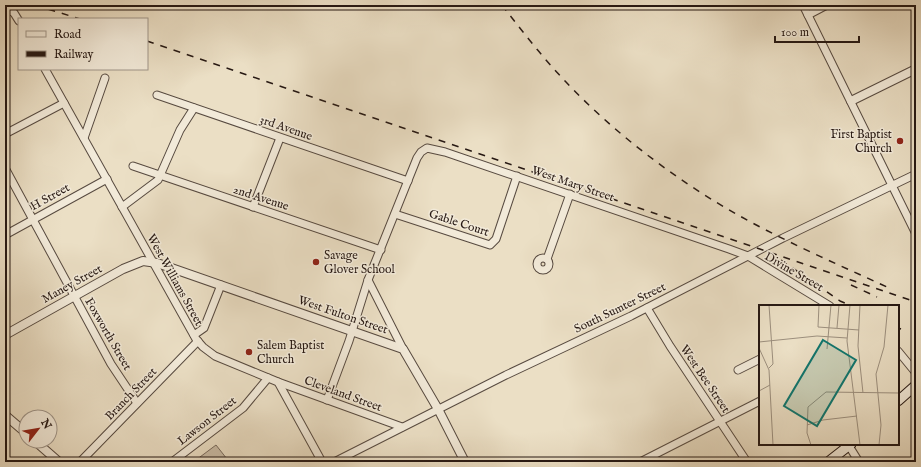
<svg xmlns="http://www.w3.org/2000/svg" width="921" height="467" viewBox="0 0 921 467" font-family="'IM FELL English',serif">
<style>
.green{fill:#cabda7;stroke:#786a5d}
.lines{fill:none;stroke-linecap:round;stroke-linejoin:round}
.minor-casing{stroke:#574a40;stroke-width:9}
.tertiary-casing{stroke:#574a40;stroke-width:10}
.secondary-casing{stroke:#261813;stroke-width:11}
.minor{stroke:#f2ead9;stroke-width:7}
.tertiary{stroke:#f2ead9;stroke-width:8}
.secondary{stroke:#f2ead9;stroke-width:9}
.rail{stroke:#261813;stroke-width:1.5;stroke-dasharray:7 7;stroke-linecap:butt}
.poi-dot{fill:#8f2418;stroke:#f2ead9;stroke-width:1.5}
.labels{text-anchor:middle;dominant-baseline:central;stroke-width:3;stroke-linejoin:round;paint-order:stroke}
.street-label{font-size:12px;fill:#261813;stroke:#f2ead9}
.poi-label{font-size:12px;fill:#261813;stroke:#f2ead9;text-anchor:start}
.inset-road{fill:none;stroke:#9c8f7e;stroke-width:1}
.view{fill:#0f766e;fill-opacity:0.15;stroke:#0f766e;stroke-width:2}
.inset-edge{fill:none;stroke:#261813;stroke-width:2}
</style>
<rect width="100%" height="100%" fill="#ebdfc5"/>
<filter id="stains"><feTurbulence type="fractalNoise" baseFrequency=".005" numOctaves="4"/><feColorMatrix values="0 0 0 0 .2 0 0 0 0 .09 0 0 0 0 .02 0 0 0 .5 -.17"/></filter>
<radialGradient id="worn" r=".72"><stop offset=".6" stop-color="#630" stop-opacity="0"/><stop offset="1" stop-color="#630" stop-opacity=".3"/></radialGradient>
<path class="green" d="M216,445L227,459L222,462H198L196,460Z"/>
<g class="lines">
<g class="minor-casing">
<g id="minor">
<path d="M803,5L916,234"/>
<path d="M5,7L14,13L19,21"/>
<path d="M808,15L827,5"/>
<path d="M45,69L196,339L203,347L215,356L278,382L322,462"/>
<path d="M157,95L408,181"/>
<path d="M5,134L64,103"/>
<path d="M84,138L105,78"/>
<path d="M133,166L381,250"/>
<path d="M5,168L111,364L137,403"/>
<path d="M122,207L158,180L180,130L194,108"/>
<path d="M253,207L280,138"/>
<path d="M395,214L490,245L496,239L517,176"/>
<path d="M5,235L107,179"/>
<circle cx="543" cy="264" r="6"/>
<path d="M547,259L570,194"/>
<path d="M368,280L403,349"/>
<path d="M647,308L670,346L747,462"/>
<path d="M194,335L204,328L221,285"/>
<path d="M898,351L916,373"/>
<path d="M738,370L760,359"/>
<path d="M278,382L402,427"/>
<path d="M327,400L349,341L368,280L417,158L421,152L427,148L445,152L729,249L748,256L830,306"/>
<path d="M849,446L859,462"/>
<path d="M80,462L198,341"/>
<path d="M172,462L243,408L268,378"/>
<path d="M334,462L506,375L631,316L783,238L916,174"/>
<path d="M640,462L760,401"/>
</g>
</g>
<g class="tertiary-casing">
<g id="tertiary">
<path d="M851,101L916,69"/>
<path d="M5,335L123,269L143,261L157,263L403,349L438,409L465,462"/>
<path d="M5,415L26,433"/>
<path d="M35,441L59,462"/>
</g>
</g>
<g class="secondary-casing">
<g id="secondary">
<path d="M898,401L916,385"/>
<path d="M828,462L851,444"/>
</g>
</g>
<use href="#minor" class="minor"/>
<use href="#tertiary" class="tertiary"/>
<use href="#secondary" class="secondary"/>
<g class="rail">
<path d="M35,5L80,19"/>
<path d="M502,5C522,31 543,58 566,82C614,133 676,180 738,215C786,242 837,264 887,287"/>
<path d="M147,41L916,302"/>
<path d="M781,260L840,301L852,306"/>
<path d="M851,285L877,297"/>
<path d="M898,328L901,329"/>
</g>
</g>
<g class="poi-dot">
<circle cx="900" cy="141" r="4"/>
<circle cx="316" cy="262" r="4"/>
<circle cx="249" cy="352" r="4"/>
</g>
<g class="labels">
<g class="street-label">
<text transform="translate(286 128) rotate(19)">3rd Avenue</text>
<text transform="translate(573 184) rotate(19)">West Mary Street</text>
<text transform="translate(50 197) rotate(-29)">H Street</text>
<text transform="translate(261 198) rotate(18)">2nd Avenue</text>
<text transform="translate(459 223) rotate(18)">Gable Court</text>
<text transform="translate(794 272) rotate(30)">Divine Street</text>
<text transform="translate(175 280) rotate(61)">West Williams Street</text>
<text transform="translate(72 284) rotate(-29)">Maney Street</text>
<text transform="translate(620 308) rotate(-26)">South Sumter Street</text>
<text transform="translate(343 315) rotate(19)">West Fulton Street</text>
<text transform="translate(108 334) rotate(60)">Foxworth Street</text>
<text transform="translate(705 379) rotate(56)">West Bee Street</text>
<text transform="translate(131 394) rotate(-46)">Branch Street</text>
<text transform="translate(343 394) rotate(20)">Cleveland Street</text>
<text transform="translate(207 421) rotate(-38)">Lawson Street</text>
</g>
<g class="poi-label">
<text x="892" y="134" text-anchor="end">First Baptist<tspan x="892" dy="14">Church</tspan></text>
<text x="324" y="255">Savage<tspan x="324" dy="14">Glover School</tspan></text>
<text x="257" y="345">Salem Baptist<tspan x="257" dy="14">Church</tspan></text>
</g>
</g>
<g transform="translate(759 305)">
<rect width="140" height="140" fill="#ebdfc5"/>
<path class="inset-road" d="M60,0L59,22L100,25M91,0L88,36L101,140M101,0L99,41L104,88M78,23L80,0M0,37L58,31L88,33M0,43L10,65L14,140M68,44L72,0M10,63L14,59L10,0M0,86L11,80M48,120L64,115L98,111M52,140L48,128L49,102L67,87L140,88M120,140L122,120L117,69L125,42L129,0"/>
<path class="view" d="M64,35L97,55L58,121L25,101Z"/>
<rect width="140" height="140" class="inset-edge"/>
</g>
<rect width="921" height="467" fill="none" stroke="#ebdfc5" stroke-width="20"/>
<rect x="6" y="6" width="909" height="455" fill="none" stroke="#261813" stroke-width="2"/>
<rect x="10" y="10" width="901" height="447" fill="none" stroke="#261813"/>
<rect x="18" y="18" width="130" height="52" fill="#f2ead9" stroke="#a0968a"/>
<rect x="26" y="31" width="20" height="6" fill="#f2ead9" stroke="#a0968a"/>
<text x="54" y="38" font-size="12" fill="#261813">Road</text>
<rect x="26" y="51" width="20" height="6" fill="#261813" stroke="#a0968a"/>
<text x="54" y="58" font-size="12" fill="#261813">Railway</text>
<g transform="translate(38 429) rotate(59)"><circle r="19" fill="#f2ead9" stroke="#a0968a"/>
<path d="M0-3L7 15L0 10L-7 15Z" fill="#8f2418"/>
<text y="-6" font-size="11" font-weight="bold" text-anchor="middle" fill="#261813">N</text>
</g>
<path d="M775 36v6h84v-6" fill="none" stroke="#261813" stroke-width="2"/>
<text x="781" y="36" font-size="12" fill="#261813" stroke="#f2ead9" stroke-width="3" paint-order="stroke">100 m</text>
<rect width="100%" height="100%" filter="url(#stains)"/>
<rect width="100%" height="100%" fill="url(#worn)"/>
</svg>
